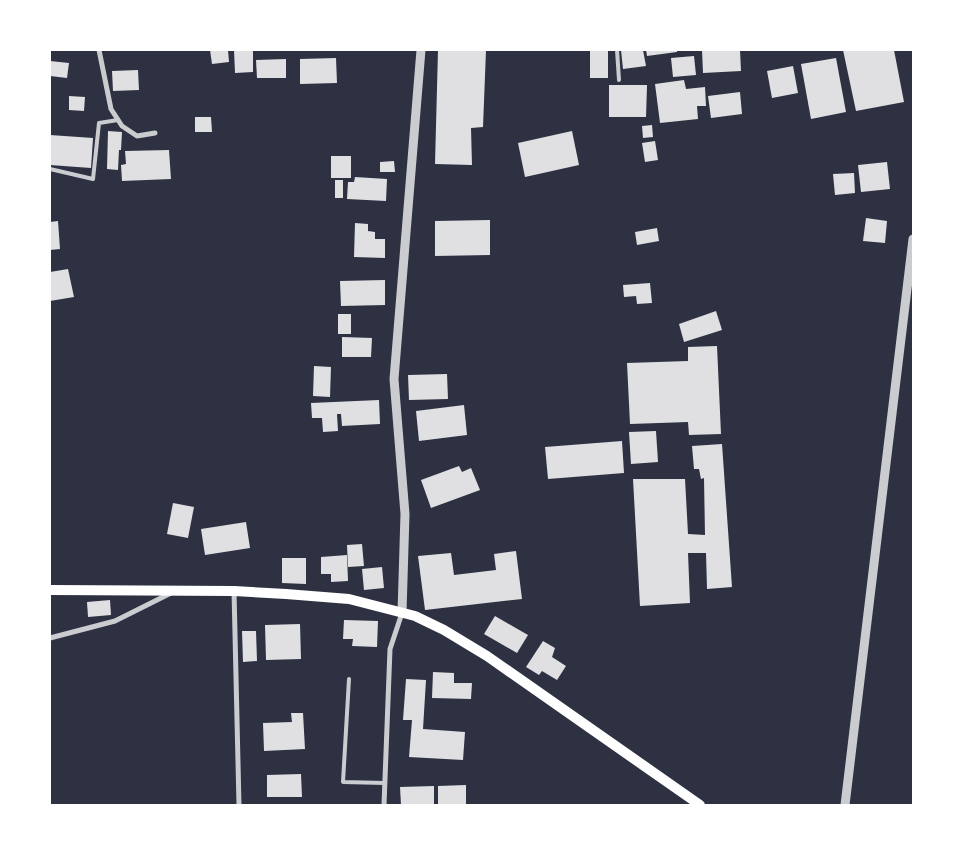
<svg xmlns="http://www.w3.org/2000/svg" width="963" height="855" viewBox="0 0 963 855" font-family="'Zilla Slab',serif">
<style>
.building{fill:#e0e0e3}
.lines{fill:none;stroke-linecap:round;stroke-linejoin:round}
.service{stroke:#caccd0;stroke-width:4}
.minor{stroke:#caccd0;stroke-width:5}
.tertiary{stroke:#caccd0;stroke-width:9}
.secondary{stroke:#fff;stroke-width:10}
</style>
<rect width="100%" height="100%" fill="#2d3142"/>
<g class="building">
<path d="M210,50H228L229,62L212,64Z"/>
<path d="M234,50H253V72L235,73Z"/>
<path d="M438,50H486L483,127L471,128L472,165L435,164Z"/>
<rect x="590" y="50" width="18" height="28"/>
<path d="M621,50H643L646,66L623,69Z"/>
<path d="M646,50H677V52L647,56Z"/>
<path d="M702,50H740L741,71L703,73Z"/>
<path d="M843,50H894L904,102L856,111Z"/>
<path d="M694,56L696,75L673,77L671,58Z"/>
<path d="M336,58L337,83L300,84V59Z"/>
<path d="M836,58L846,112L811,119L801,64Z"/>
<path d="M286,59V78H257L256,60Z"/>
<path d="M50,61L69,63L67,78L50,76Z"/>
<path d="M793,66L798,93L772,98L767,71Z"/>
<path d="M138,70L139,90L113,91L112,71Z"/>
<path d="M684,80L686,89L705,87L706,106H697L698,119L660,123L655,84Z"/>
<path d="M609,85H647L646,117H609Z"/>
<path d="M740,92L742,114L711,118L708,96Z"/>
<path d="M69,96L85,97L84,111L69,110Z"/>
<path d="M195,117H211L212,132H195Z"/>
<path d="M652,125L653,137L643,138L642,126Z"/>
<path d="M108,131L122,132L121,150H119L118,170L107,169Z"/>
<path d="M572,131L579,165L525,177L518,143Z"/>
<path d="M50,135L93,138L91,168L50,165Z"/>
<path d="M655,141L658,160L645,162L642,143Z"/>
<path d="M169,150L171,179L122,181L121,165L126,164L125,151Z"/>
<rect x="331" y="156" width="20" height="22"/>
<path d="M394,161L395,172H380V162Z"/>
<path d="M887,162L890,189L861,192L858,165Z"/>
<path d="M854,173L855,193L835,195L833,174Z"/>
<path d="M355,177L387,179L386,201L347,199L348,182H354Z"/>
<rect x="335" y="180" width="8" height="18"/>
<path d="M866,218L887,221L885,243L863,241Z"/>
<path d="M490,220V255L435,256V221Z"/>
<path d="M58,221L60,249L50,250V222Z"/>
<path d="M355,223L368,224V231L375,232V239H385V258L354,257Z"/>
<path d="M657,228L659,241L637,245L635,232Z"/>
<path d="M68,269L74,297L50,301V272Z"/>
<path d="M385,280V305L341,306L340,281Z"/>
<path d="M650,283L652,303L637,304L636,296L624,297L623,285Z"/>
<path d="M716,311L722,330L684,342L679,324Z"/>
<rect x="338" y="314" width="13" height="20"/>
<path d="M342,337L372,338L371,357H342Z"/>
<path d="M717,346L721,434L689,435L688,422L630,424L627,363L688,361V347Z"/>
<path d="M314,366L331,367L330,397L313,396Z"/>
<path d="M447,374L448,399L409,400L408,375Z"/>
<path d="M379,400L380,424L342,426L341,414H337L338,431L323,432L322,418H312L311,403Z"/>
<path d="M464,405L467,435L419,441L416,411Z"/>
<path d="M656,431L658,462L631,464L629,432Z"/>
<path d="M622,441L624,473L548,479L545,447Z"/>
<path d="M722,444L732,587L707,589L706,553H688L690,603L640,606L633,479H685L688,534L705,535L704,478L701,479L699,469H694L692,446Z"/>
<path d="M459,466L462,472L471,468L480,490L431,508L421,480Z"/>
<path d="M173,503L194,507L188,538L167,534Z"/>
<path d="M246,522L250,548L205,555L201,529Z"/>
<path d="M362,544L364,566L348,567L347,545Z"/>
<path d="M516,551L522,599L425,610L418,556L451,553L454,575L496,570L494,554Z"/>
<path d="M347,555L348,581L331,582V574H321V557Z"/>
<path d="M282,558H306V584L282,583Z"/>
<path d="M382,567L384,588L364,590L362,569Z"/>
<path d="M110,600L111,615L88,617L87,602Z"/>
<path d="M495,616L528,635L517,653L484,634Z"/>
<path d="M344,620L378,621L377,647L352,646L353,639H343Z"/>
<path d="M300,624L301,659L266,660L265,625Z"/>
<path d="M242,631H256L257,661L243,662Z"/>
<path d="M543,641L555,648L552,657L566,666L557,680L542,671L539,675L526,667Z"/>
<path d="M433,672L454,673V683H472L471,699L432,698Z"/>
<path d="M406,679L426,680L423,729L465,732L463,760L409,757L412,720H403Z"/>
<path d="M291,713H303L305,749L264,751L263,723L292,722Z"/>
<path d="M301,774L302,797H267V775Z"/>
<path d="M466,785V805H438V786Z"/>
<path d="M434,786V805H401L400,787Z"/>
</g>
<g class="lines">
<g class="service">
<path d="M617,50L619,80"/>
<path d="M50,169L93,179L99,123L118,120"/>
<path d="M349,679L343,782L385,783"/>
</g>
<g class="minor">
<path d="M99,50L111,109L122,126L137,136L155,133"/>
<path d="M234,591L239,805"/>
<path d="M50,638L115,621L171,593"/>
<path d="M384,805L390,649L402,613"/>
</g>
<g class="tertiary">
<path d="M402,612L405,514L394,379L421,50"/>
<path d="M845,805L913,239"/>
</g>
<path class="secondary" d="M50,590L234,591L286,594L349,599L415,616L444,630L487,656L700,805"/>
</g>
<rect width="963" height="855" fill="none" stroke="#ffffff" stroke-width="102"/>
</svg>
